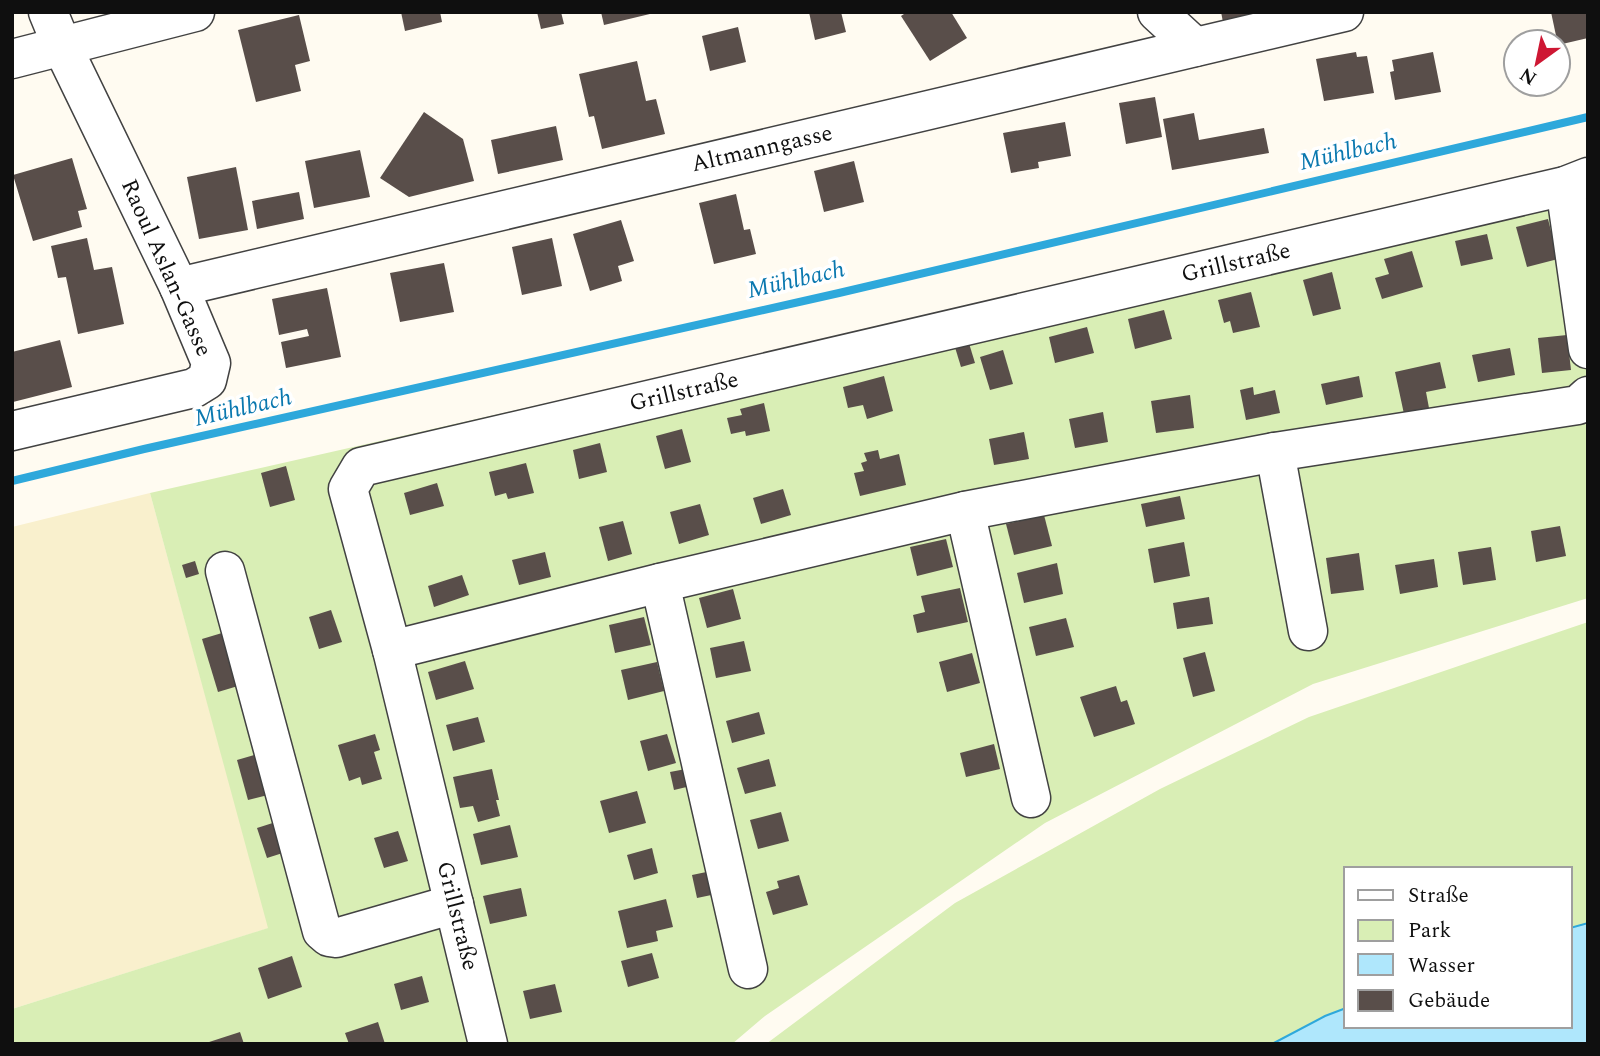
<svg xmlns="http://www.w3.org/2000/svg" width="1600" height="1056" viewBox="0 0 1600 1056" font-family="Spectral,serif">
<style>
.farmland{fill:#f9f0cd}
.green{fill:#d9eeb5}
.water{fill:#afe7fc;stroke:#2ea8db;stroke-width:2}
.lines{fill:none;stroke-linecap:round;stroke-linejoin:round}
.stream{stroke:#2ea8db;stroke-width:8}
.building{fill:#594e4a}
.minor-casing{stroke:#424242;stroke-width:41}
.minor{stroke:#fff;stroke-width:38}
.labels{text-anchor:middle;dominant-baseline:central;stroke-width:7;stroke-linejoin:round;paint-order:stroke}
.street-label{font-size:23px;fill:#0f0f0f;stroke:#fff}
.water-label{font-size:24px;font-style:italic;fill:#0a78af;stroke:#fff}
</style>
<rect width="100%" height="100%" fill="#fffbf1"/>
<path class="farmland" d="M150,493L269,928L12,1009V527Z"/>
<g class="green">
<path d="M1588,164V598L1313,684L1045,823L765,1016L732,1044H12V1009L268,928L150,493L1567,172Z"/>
<path d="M1588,622V923L1570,928V869H1346V1008L1325,1016L1272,1044H766L955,903L1160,789L1309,717Z"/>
</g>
<path class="water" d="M1588,923V1044H1272L1325,1016L1346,1008V1026H1570V928Z"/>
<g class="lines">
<path class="stream" d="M12,481L144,449L839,293L1588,117"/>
</g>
<g class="building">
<path d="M401,12H440L442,22L405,31Z"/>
<path d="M537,12H561L564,24L541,29Z"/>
<path d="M601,12H654V13L604,25Z"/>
<path d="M809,12H841L846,32L815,40Z"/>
<path d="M907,12H951L967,38L930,61L901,16Z"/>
<path d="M1221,12H1254L1256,21L1224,27Z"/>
<path d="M1551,12H1588V38L1558,45Z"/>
<path d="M299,15L310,61L295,65L301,91L256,102L238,30Z"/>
<path d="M738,27L746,62L710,71L702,36Z"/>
<path d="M1356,52L1357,57L1367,56L1374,93L1324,101L1316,59Z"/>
<path d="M1433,52L1441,92L1395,100L1390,72L1394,71L1392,60Z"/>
<path d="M637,61L646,101L656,99L665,134L602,149L594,116L589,117L579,74Z"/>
<path d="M1155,97L1162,137L1126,144L1119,103Z"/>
<path d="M424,112L463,139L474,181L409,197L380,178Z"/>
<path d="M1194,113L1199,140L1264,128L1269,153L1172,170L1163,119Z"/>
<path d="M1065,122L1071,156L1038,162L1039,168L1011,173L1003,133Z"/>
<path d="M556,126L563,160L498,174L491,140Z"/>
<path d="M360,150L370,197L314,208L305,161Z"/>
<path d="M72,158L87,209L78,211L82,227L33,241L13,175Z"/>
<path d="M854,161L864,202L824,212L814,171Z"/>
<path d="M236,167L248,230L199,239L187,177Z"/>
<path d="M299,192L304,219L257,229L252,201Z"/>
<path d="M736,194L744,230L750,229L756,254L714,264L699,203Z"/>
<path d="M1548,219L1558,259L1527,267L1516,227Z"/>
<path d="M621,220L634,261L618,266L622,281L590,291L573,234Z"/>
<path d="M1487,234L1493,259L1461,266L1455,241Z"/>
<path d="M87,238L94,270L112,267L124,324L78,334L66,277L58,278L51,246Z"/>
<path d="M552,238L562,286L522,295L512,247Z"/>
<path d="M1412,251L1423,287L1382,299L1375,278L1389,274L1384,259Z"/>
<path d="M444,263L454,312L400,322L390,273Z"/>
<path d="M1332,272L1341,309L1313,316L1303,280Z"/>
<path d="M327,288L341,357L286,368L281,342L309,336L307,329L279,335L272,299Z"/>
<path d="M1251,292L1260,327L1233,333L1230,321L1224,323L1218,300Z"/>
<path d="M1164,310L1172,339L1135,349L1128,319Z"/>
<path d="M1087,327L1094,353L1055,363L1049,337Z"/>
<path d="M1567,335L1571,370L1542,373L1538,338Z"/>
<path d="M60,340L72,387L13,402L12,352Z"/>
<path d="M968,340L975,363L961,367L954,344Z"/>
<path d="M1510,348L1515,375L1478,382L1472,355Z"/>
<path d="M1003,350L1013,384L990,390L980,357Z"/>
<path d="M1440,362L1446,388L1426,392L1429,408L1404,414L1395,372Z"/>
<path d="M884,376L893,411L867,419L863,405L848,408L843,387Z"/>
<path d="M1359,376L1363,397L1326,405L1321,384Z"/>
<path d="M1253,387L1254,395L1275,390L1280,413L1246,420L1240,390Z"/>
<path d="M1190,395L1194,428L1156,433L1151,401Z"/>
<path d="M764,403L770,431L746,436L745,431L731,434L727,418L742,415L740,409Z"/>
<path d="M1103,412L1108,442L1075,448L1069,419Z"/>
<path d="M682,429L691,462L665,469L656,436Z"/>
<path d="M1024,432L1029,459L994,465L989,439Z"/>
<path d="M600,443L607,472L579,479L573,450Z"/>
<path d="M878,450L880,459L899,454L906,485L860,496L854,473L864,471L861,463L867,461L864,453Z"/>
<path d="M526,463L534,493L508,499L506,493L495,496L489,472Z"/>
<path d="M286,466L295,500L270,507L261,473Z"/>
<path d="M437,483L444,506L410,515L404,493Z"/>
<path d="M783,489L791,515L761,524L753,498Z"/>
<path d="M1180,496L1185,519L1146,527L1141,504Z"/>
<path d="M700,504L709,535L679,544L670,512Z"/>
<path d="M1044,515L1052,546L1014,555L1006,524Z"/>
<path d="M623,521L632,554L608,561L599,527Z"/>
<path d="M1560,526L1566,556L1536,562L1531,531Z"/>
<path d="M946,539L953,567L917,576L910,547Z"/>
<path d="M1184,542L1190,576L1154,583L1148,549Z"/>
<path d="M1491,547L1496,580L1463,585L1458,552Z"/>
<path d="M545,552L551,577L519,585L512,560Z"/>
<path d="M1359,553L1364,590L1331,594L1326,558Z"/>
<path d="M1434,559L1438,587L1400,594L1395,565Z"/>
<path d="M195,561L199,574L186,578L182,565Z"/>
<path d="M1057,563L1063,594L1024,603L1017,573Z"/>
<path d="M462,575L469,595L434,607L428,586Z"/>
<path d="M960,588L968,622L917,633L913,615L925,612L921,596Z"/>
<path d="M733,589L741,619L707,628L699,598Z"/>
<path d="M1209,597L1213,624L1177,629L1173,603Z"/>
<path d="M331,610L342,642L319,649L309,617Z"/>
<path d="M644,617L651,645L615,653L609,625Z"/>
<path d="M1066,618L1074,647L1036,656L1029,627Z"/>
<path d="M232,630L248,683L218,692L202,639Z"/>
<path d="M744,641L751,671L716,678L710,648Z"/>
<path d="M1205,652L1215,691L1193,697L1183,658Z"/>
<path d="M972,653L980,683L947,692L939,662Z"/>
<path d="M465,661L474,689L436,700L428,672Z"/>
<path d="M657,662L664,691L628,700L621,670Z"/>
<path d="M1116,686L1121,702L1127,700L1135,724L1094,737L1080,697Z"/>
<path d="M759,712L765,734L732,743L726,721Z"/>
<path d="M478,717L485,742L453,751L446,725Z"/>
<path d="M375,734L380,750L374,752L382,779L362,785L360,777L349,781L338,745Z"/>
<path d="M667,734L676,763L648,771L640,741Z"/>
<path d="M994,744L1000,769L966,777L960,753Z"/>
<path d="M261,753L272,794L248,800L237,760Z"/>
<path d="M769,759L776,786L745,794L737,768Z"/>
<path d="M691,768L695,785L674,790L670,772Z"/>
<path d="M492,769L499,800H496L500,816L478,822L473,806L460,808L453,777Z"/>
<path d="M637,791L646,823L609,833L600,801Z"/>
<path d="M781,812L789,841L758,849L750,820Z"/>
<path d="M279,821L289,851L267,858L257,828Z"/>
<path d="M510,825L518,857L481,865L473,834Z"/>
<path d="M398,831L408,861L384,868L374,838Z"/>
<path d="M652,848L658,873L634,880L627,855Z"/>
<path d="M716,870L721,893L697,898L692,875Z"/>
<path d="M799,875L808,905L773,915L766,892L779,888L777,881Z"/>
<path d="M521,888L527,916L490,924L483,896Z"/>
<path d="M666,899L673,927L656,931L658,941L627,948L618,911Z"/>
<path d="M652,953L659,978L628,987L621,961Z"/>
<path d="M292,956L302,987L268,999L258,968Z"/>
<path d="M422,976L429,1002L401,1010L394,984Z"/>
<path d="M555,984L562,1012L530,1019L523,991Z"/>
<path d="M378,1022L385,1044H349L345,1033Z"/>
<path d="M240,1032L244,1044H206V1043Z"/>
</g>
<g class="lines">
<g class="minor-casing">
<g id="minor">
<path d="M1157,12L1195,47"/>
<path d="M12,59L195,12"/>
<path d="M1565,186L1588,349"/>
<path d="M179,287L1344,12"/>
<path d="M12,431L194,388L207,380L211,363L179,287L62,46L48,12"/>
<path d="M1275,452L1308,631"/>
<path d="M965,511L1031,798"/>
<path d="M225,571L322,931L329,937L336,938L454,904"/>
<path d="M660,583L748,969"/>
<path d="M392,650L660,583L965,511L1275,452L1578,405L1588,396"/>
<path d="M488,1044L392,650L348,489L361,467L1565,186L1588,177"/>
</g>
</g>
<use href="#minor" class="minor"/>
</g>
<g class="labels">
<g class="street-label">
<text transform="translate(762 149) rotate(-13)">Altmanngasse</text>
<text transform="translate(1236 263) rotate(-13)">Grillstraße</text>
<text transform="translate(166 268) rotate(66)">Raoul Aslan-Gasse</text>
<text transform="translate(684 392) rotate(-13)">Grillstraße</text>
<text transform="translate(457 916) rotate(76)">Grillstraße</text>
</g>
<g class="water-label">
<text transform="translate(1348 152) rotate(-13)">Mühlbach</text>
<text transform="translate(796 280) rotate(-13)">Mühlbach</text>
<text transform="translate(243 408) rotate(-13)">Mühlbach</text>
</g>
</g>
<rect width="1600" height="1056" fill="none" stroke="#0f0f0f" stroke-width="28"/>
<rect x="1344" y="867" width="228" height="161" fill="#ffffff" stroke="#9f9f9f" stroke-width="2"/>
<rect x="1358" y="890" width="35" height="10" fill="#ffffff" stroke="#9f9f9f" stroke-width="2"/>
<text x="1408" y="902" font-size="21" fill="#0f0f0f">Straße</text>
<rect x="1358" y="920" width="35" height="21" fill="#d9eeb5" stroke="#9f9f9f" stroke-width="2"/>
<text x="1408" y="937" font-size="21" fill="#0f0f0f">Park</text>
<rect x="1358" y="954" width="35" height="21" fill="#afe7fc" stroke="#9f9f9f" stroke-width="2"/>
<text x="1408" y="972" font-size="21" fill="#0f0f0f">Wasser</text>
<rect x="1358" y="990" width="35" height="21" fill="#594e4a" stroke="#9f9f9f" stroke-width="2"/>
<text x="1408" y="1007" font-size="21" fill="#0f0f0f">Gebäude</text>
<g transform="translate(1537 63) rotate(213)"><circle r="33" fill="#ffffff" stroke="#9f9f9f" stroke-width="2"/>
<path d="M0-5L12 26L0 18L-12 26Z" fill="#ce1733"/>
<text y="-10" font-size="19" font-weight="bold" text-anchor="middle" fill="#0f0f0f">N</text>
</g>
</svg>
